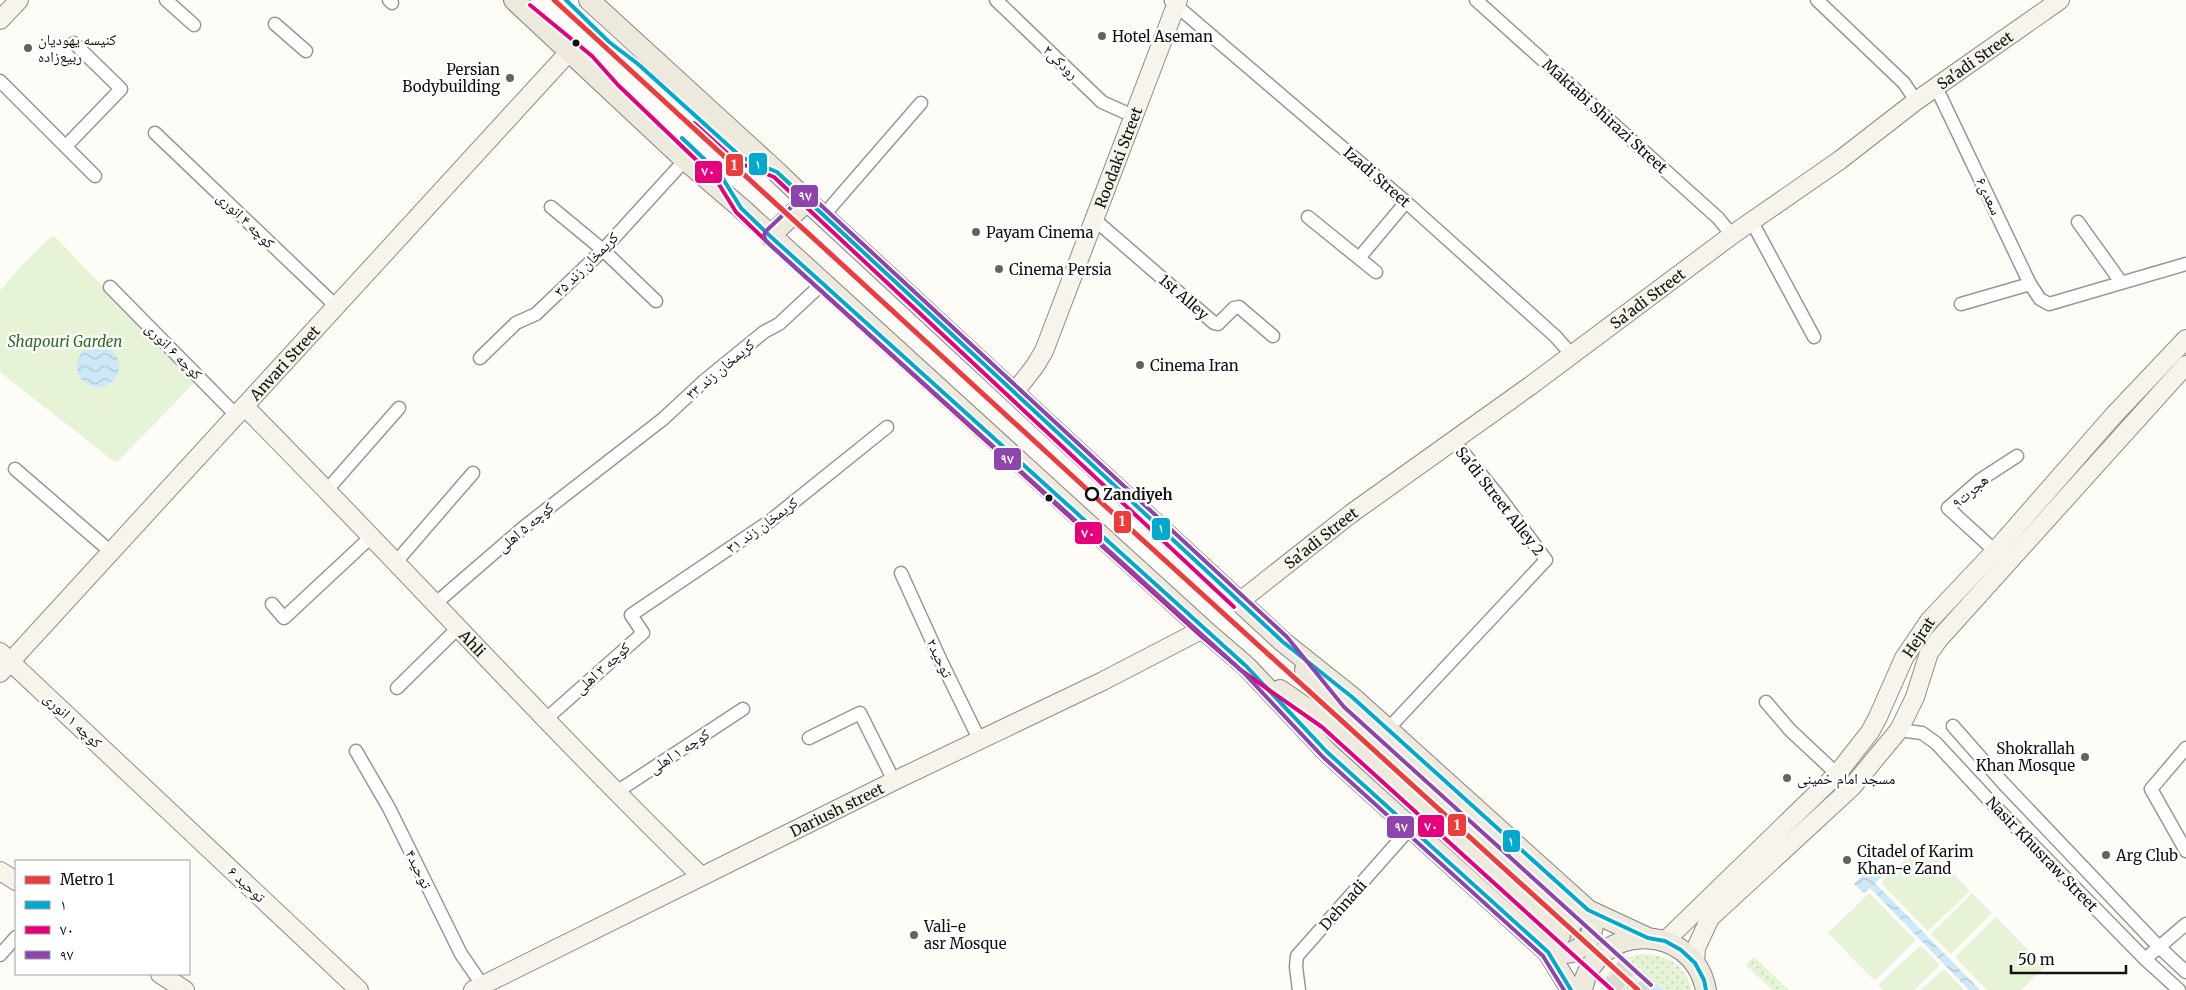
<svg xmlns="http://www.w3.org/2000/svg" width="2186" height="990" viewBox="0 0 2186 990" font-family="Merriweather,'Noto Naskh Arabic',serif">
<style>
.grass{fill:url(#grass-dots)}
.garden{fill:#e7f3d7}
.water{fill:url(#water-waves)}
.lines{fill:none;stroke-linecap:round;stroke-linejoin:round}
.primary-tunnel{stroke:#dad9d4;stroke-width:20;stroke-dasharray:20 10;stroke-linecap:butt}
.street-casing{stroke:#979795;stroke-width:15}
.secondary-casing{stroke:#8e8d8b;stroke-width:20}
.primary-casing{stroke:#858482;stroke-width:22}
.street{stroke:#fffffe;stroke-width:12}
.secondary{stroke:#f6f4eb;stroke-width:18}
.primary{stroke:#ede9dc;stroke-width:20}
.bus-1-casing{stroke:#fff;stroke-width:8}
.bus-2-casing{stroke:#fff;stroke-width:8}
.bus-3-casing{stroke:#fff;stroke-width:8}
.bus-1{stroke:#00a9ce;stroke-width:4}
.bus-2{stroke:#e5007d;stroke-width:4}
.bus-3{stroke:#8e44ad;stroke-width:4}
.metro-1-casing{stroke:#fff;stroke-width:9}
.metro-1{stroke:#ee3c3c;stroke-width:5}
.poi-dot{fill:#646362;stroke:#fff;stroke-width:2}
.bus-dot{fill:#111;stroke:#fff;stroke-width:2}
.stop-dot{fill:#fff;stroke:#111;stroke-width:2.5}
.labels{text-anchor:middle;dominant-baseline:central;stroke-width:5;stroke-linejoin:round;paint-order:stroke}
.poi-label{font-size:15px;fill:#111;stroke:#fff;text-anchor:start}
.street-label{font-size:15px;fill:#111;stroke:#fff}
.park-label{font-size:15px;font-style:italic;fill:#2f6b1f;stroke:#fff}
.stop-label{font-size:15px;font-weight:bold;fill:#111;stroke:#fff;text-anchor:start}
.line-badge{stroke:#fff;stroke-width:2}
.badge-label{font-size:14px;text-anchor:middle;font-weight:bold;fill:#fff}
</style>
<defs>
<pattern id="grass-dots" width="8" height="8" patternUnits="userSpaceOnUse" patternTransform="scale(1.25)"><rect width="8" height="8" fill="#e7f3d7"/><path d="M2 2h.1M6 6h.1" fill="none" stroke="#c5cfb8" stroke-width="1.8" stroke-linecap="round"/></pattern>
<pattern id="water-waves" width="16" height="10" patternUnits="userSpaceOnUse" patternTransform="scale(1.25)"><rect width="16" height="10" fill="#cde8f7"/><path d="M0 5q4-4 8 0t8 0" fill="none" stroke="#afc6d3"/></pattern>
</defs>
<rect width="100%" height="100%" fill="#fdfcf7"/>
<g class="grass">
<path d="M1639,954C1667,954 1684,963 1692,990H1600C1607,969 1618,960 1639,954Z"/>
<path d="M1754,957L1789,990H1772L1746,965Z"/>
</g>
<g class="garden">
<path d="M53,235L195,382L116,463L0,372V291L23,264Z"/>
<path d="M1923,843L1970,891L1928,931L1881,883Z"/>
<path d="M1869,893L1916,940L1875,981L1828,933Z"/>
<path d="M1972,893L1992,913L1951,954L1931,934Z"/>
<path d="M1996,917L2045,967L2021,990H1987L1955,957Z"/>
<path d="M1921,945L1940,965L1914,990H1883L1878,985Z"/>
<path d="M1944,969L1964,990H1921Z"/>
</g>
<g class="water">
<circle cx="98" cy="366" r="21"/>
<path d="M1872,866L1882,876L1875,883L1980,990H1969L1870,888L1864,893L1854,884Z"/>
<path d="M1645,981L1658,985L1664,990H1630L1638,983Z"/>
</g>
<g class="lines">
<g class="primary-tunnel">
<path d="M1572,923L1647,990"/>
<path d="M1563,939L1621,990"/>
</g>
<g class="street-casing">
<g id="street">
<path d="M166,0L194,25"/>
<path d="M389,0L392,3"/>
<path d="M996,0L1102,102L1133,116"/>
<path d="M1476,0L1718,218L1732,235"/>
<path d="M1817,0L1904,83L1916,101"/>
<path d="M1171,1L1406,202L1555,336L1572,355"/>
<path d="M275,24L306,51"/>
<path d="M0,81L95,176"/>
<path d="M1936,87L2030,284L2040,299L2049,304L2186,264"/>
<path d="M155,133L337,307"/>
<path d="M67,145L121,89L74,43"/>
<path d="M551,207L603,250L656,301"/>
<path d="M823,216L921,103"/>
<path d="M1308,217L1376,272"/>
<path d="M1095,220L1214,323L1218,324L1234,308L1239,307L1273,336"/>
<path d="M1752,222L1814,337"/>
<path d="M2078,222L2121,282"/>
<path d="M1359,258L1406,202"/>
<path d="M110,287L237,416"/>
<path d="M1961,304L2030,284"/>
<path d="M480,358L516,323L536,314L603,250L685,160"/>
<path d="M15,469L111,552"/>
<path d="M327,490L399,408"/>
<path d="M1995,551L1948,508L1980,480L2017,456"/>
<path d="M396,562L473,473"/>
<path d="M901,573L941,661L980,741"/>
<path d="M436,603L524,527L663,419L704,381L764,332L779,324L822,284"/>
<path d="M272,604L284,618L372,536"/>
<path d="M397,688L459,627"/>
<path d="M1766,702L1790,730L1837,774"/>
<path d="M546,719L643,633L631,615L770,521L887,427"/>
<path d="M1953,726L2004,784L2158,946L2186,972"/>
<path d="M1388,729L1546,560L1501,499L1454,441"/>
<path d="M1899,730L1922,733L1936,743L1988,799L2145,959L2179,990"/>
<path d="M809,738L860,713L894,781"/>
<path d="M2186,748L2151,789L2186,851"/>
<path d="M356,751L389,808L461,954L483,986"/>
<path d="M615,793L743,709"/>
<path d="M0,955L16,937"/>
<path d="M2145,959L2186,924"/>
<path d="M1299,990L1296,967L1297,956L1411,827"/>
</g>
</g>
<g class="secondary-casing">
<g id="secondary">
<path d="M0,20L19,0"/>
<path id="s1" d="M1014,393L1035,366L1044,351L1178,0"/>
<path id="s2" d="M245,407C399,562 545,724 701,876"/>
<path id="s3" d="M1239,602L1352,513L1530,386L1732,235L1840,160L1916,101L2060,0"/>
<path d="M0,652L359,990"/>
<path id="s4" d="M0,673L569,52"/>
<path d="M0,871L16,881"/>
<path id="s5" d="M1665,941L1837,774L1870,732L1878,717L1904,658L1929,621L1995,551L2113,416L2186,339"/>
<path d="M1695,963L1696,948L1710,918L1851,788L1899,730L1915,697L1929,653L1939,639L2186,365"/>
<path d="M160,974L185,990"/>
<path id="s6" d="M473,990L894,781L1103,681L1203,629"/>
</g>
</g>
<g class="primary-casing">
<g id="primary">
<path d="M514,0L685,160L741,208L1203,629L1246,666L1327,752L1548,952L1571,990"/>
<path d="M589,0L777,172L807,201L1283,642L1352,697L1588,910L1648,938"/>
<path d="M770,236L807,201"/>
<path d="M1305,670L1339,711L1572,923"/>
<path d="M1280,690L1326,722L1560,936"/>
<path d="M1548,952C1555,953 1564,954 1572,952C1591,945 1598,926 1588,910"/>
<path d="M1582,990C1595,921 1693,921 1706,990"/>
</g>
</g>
<use href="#street" class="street"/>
<use href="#secondary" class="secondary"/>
<use href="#primary" class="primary"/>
<g class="bus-1-casing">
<g id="bus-1">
<path d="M566,0L609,42L638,64L741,157L777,172L1283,642L1352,697L1588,910L1648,938L1665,941L1681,950L1695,963L1704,980L1706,990"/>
<path d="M682,138L720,174L741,208L770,236L1246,666L1327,752L1548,952L1571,990"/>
</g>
</g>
<g class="bus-2-casing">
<g id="bus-2">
<path d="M530,5L592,56L618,85L715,178L736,212L766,241L1199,634L1242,671L1322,727L1612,990"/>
<path d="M694,123L737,162L774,177L1234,607"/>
</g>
</g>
<g class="bus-3-casing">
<path id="bus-3" d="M1564,990L1543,956L1323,757L1242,671L766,241L764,236L765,232L803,196H811L1287,637L1344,707L1651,985"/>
</g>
<use href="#bus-1" class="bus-1"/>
<use href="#bus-2" class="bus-2"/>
<use href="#bus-3" class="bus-3"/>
<g class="metro-1-casing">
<path id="metro-1" d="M554,0L1092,494L1638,990"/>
</g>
<use href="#metro-1" class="metro-1"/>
</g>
<g class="poi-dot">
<circle cx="1102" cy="36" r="5"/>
<circle cx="28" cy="48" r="5"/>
<circle cx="510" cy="78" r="5"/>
<circle cx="976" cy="232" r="5"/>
<circle cx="999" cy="269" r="5"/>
<circle cx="1140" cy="365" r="5"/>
<circle cx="2085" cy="757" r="5"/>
<circle cx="1787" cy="778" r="5"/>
<circle cx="2106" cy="855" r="5"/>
<circle cx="1847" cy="860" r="5"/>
<circle cx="914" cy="935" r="5"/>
</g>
<g class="bus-dot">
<circle cx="576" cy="43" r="4.5"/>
<circle cx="1049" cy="498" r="4.5"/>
</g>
<circle class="stop-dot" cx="1092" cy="494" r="6"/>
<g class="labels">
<g class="poi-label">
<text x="1112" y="36">Hotel Aseman</text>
<text x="38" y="39">کنیسه یهودیان<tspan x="38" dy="17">ربیع‌زاده</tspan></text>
<text x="500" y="69" text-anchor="end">Persian<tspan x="500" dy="17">Bodybuilding</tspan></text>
<text x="986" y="232">Payam Cinema</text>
<text x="1009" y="269">Cinema Persia</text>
<text x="1150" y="365">Cinema Iran</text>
<text x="2075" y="748" text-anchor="end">Shokrallah<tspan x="2075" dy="17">Khan Mosque</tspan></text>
<text x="1797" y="778">مسجد امام خمینی</text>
<text x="1857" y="851">Citadel of Karim<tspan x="1857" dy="17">Khan-e Zand</tspan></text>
<text x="2116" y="855">Arg Club</text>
<text x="924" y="926">Vali-e<tspan x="924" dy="17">asr Mosque</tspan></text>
</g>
<g class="street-label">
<text stroke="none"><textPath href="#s3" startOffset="914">Sa'adi Street</textPath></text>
<text transform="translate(1061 62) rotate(44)">رودکی۲</text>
<text transform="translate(1605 116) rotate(42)">Maktabi Shirazi Street</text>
<text stroke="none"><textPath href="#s1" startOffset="259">Roodaki Street</textPath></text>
<text transform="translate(1377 177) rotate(41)">Izadi Street</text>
<text transform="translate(1989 196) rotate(65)">سعدی۶</text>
<text transform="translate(246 220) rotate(44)">کوچه ۴ انوری</text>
<text transform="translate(586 264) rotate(-45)">کریمخان زند ۳۵</text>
<text transform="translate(1184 297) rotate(41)">1st Alley</text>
<text stroke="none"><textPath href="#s3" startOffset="509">Sa'adi Street</textPath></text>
<text transform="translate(174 351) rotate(45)">کوچه ۶ انوری</text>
<text stroke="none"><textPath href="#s4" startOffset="421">Anvari Street</textPath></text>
<text transform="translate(720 369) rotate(-40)">کریمخان زند ۳۳</text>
<text transform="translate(1970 491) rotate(-41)">هجرت۹</text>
<text transform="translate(1500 501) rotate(52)">Sa'di Street Alley 2</text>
<text transform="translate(762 525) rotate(-36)">کریمخان زند ۳۱</text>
<text transform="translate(525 527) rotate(-40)">کوچه ۵ اهلی</text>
<text stroke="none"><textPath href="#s3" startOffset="104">Sa'adi Street</textPath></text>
<text stroke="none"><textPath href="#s5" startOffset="400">Hejrat</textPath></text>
<text stroke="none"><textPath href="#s2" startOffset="328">Ahli</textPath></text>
<text transform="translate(940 658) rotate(65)">توحید۲</text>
<text transform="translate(602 668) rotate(-42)">کوچه ۳ اهلی</text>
<text transform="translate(73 720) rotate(43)">کوچه ۱ انوری</text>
<text transform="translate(679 751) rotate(-33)">کوچه ۱ اهلی</text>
<text stroke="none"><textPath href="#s6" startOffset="406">Dariush street</textPath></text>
<text transform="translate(2042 854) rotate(46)">Nasir Khusraw Street</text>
<text transform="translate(419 869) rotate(64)">توحید۴</text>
<text transform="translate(247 884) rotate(43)">۶ توحید</text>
<text transform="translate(1343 905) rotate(-48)">Dehnadi</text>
</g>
<g class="park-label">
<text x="65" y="341">Shapouri Garden</text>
</g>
<g class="stop-label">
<text x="1103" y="494">Zandiyeh</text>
</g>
</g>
<g class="line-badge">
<rect x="748" y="152" width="20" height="24" rx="5" fill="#00a9ce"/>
<rect x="725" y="153" width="19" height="24" rx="5" fill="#ee3c3c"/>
<rect x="694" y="160" width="29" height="24" rx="5" fill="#e5007d"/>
<rect x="790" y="184" width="29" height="24" rx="5" fill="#8e44ad"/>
<rect x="993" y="447" width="29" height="24" rx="5" fill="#8e44ad"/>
<rect x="1113" y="510" width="19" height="24" rx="5" fill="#ee3c3c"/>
<rect x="1151" y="517" width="20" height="24" rx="5" fill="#00a9ce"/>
<rect x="1074" y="521" width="29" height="24" rx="5" fill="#e5007d"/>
<rect x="1447" y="813" width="20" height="24" rx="5" fill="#ee3c3c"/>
<rect x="1417" y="814" width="28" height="24" rx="5" fill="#e5007d"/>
<rect x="1386" y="815" width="29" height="24" rx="5" fill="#8e44ad"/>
<rect x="1502" y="829" width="19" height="24" rx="5" fill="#00a9ce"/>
</g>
<g class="badge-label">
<text x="758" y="169">۱</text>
<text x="734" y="170">1</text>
<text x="708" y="176">۷۰</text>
<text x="805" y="201">۹۷</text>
<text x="1007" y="464">۹۷</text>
<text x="1122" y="526">1</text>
<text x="1161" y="533">۱</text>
<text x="1088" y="538">۷۰</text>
<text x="1457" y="830">1</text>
<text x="1431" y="831">۷۰</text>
<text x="1401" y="832">۹۷</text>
<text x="1511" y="846">۱</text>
</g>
<rect x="15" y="860" width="175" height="115" fill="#ffffff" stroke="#a0a0a0"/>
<rect x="25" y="876" width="25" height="8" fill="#ee3c3c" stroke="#a0a0a0"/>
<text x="60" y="885" font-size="15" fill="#111111">Metro 1</text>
<rect x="25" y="901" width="25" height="8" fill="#00a9ce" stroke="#a0a0a0"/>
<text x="60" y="910" font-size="15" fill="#111111">۱</text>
<rect x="25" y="926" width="25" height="8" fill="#e5007d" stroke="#a0a0a0"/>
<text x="60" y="935" font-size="15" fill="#111111">۷۰</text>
<rect x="25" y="951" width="25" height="8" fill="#8e44ad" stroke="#a0a0a0"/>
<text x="60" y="960" font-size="15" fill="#111111">۹۷</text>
<path d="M2011 965v8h115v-8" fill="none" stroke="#111111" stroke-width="2.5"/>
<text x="2018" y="965" font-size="15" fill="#111111" stroke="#ffffff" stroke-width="4" paint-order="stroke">50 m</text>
</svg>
